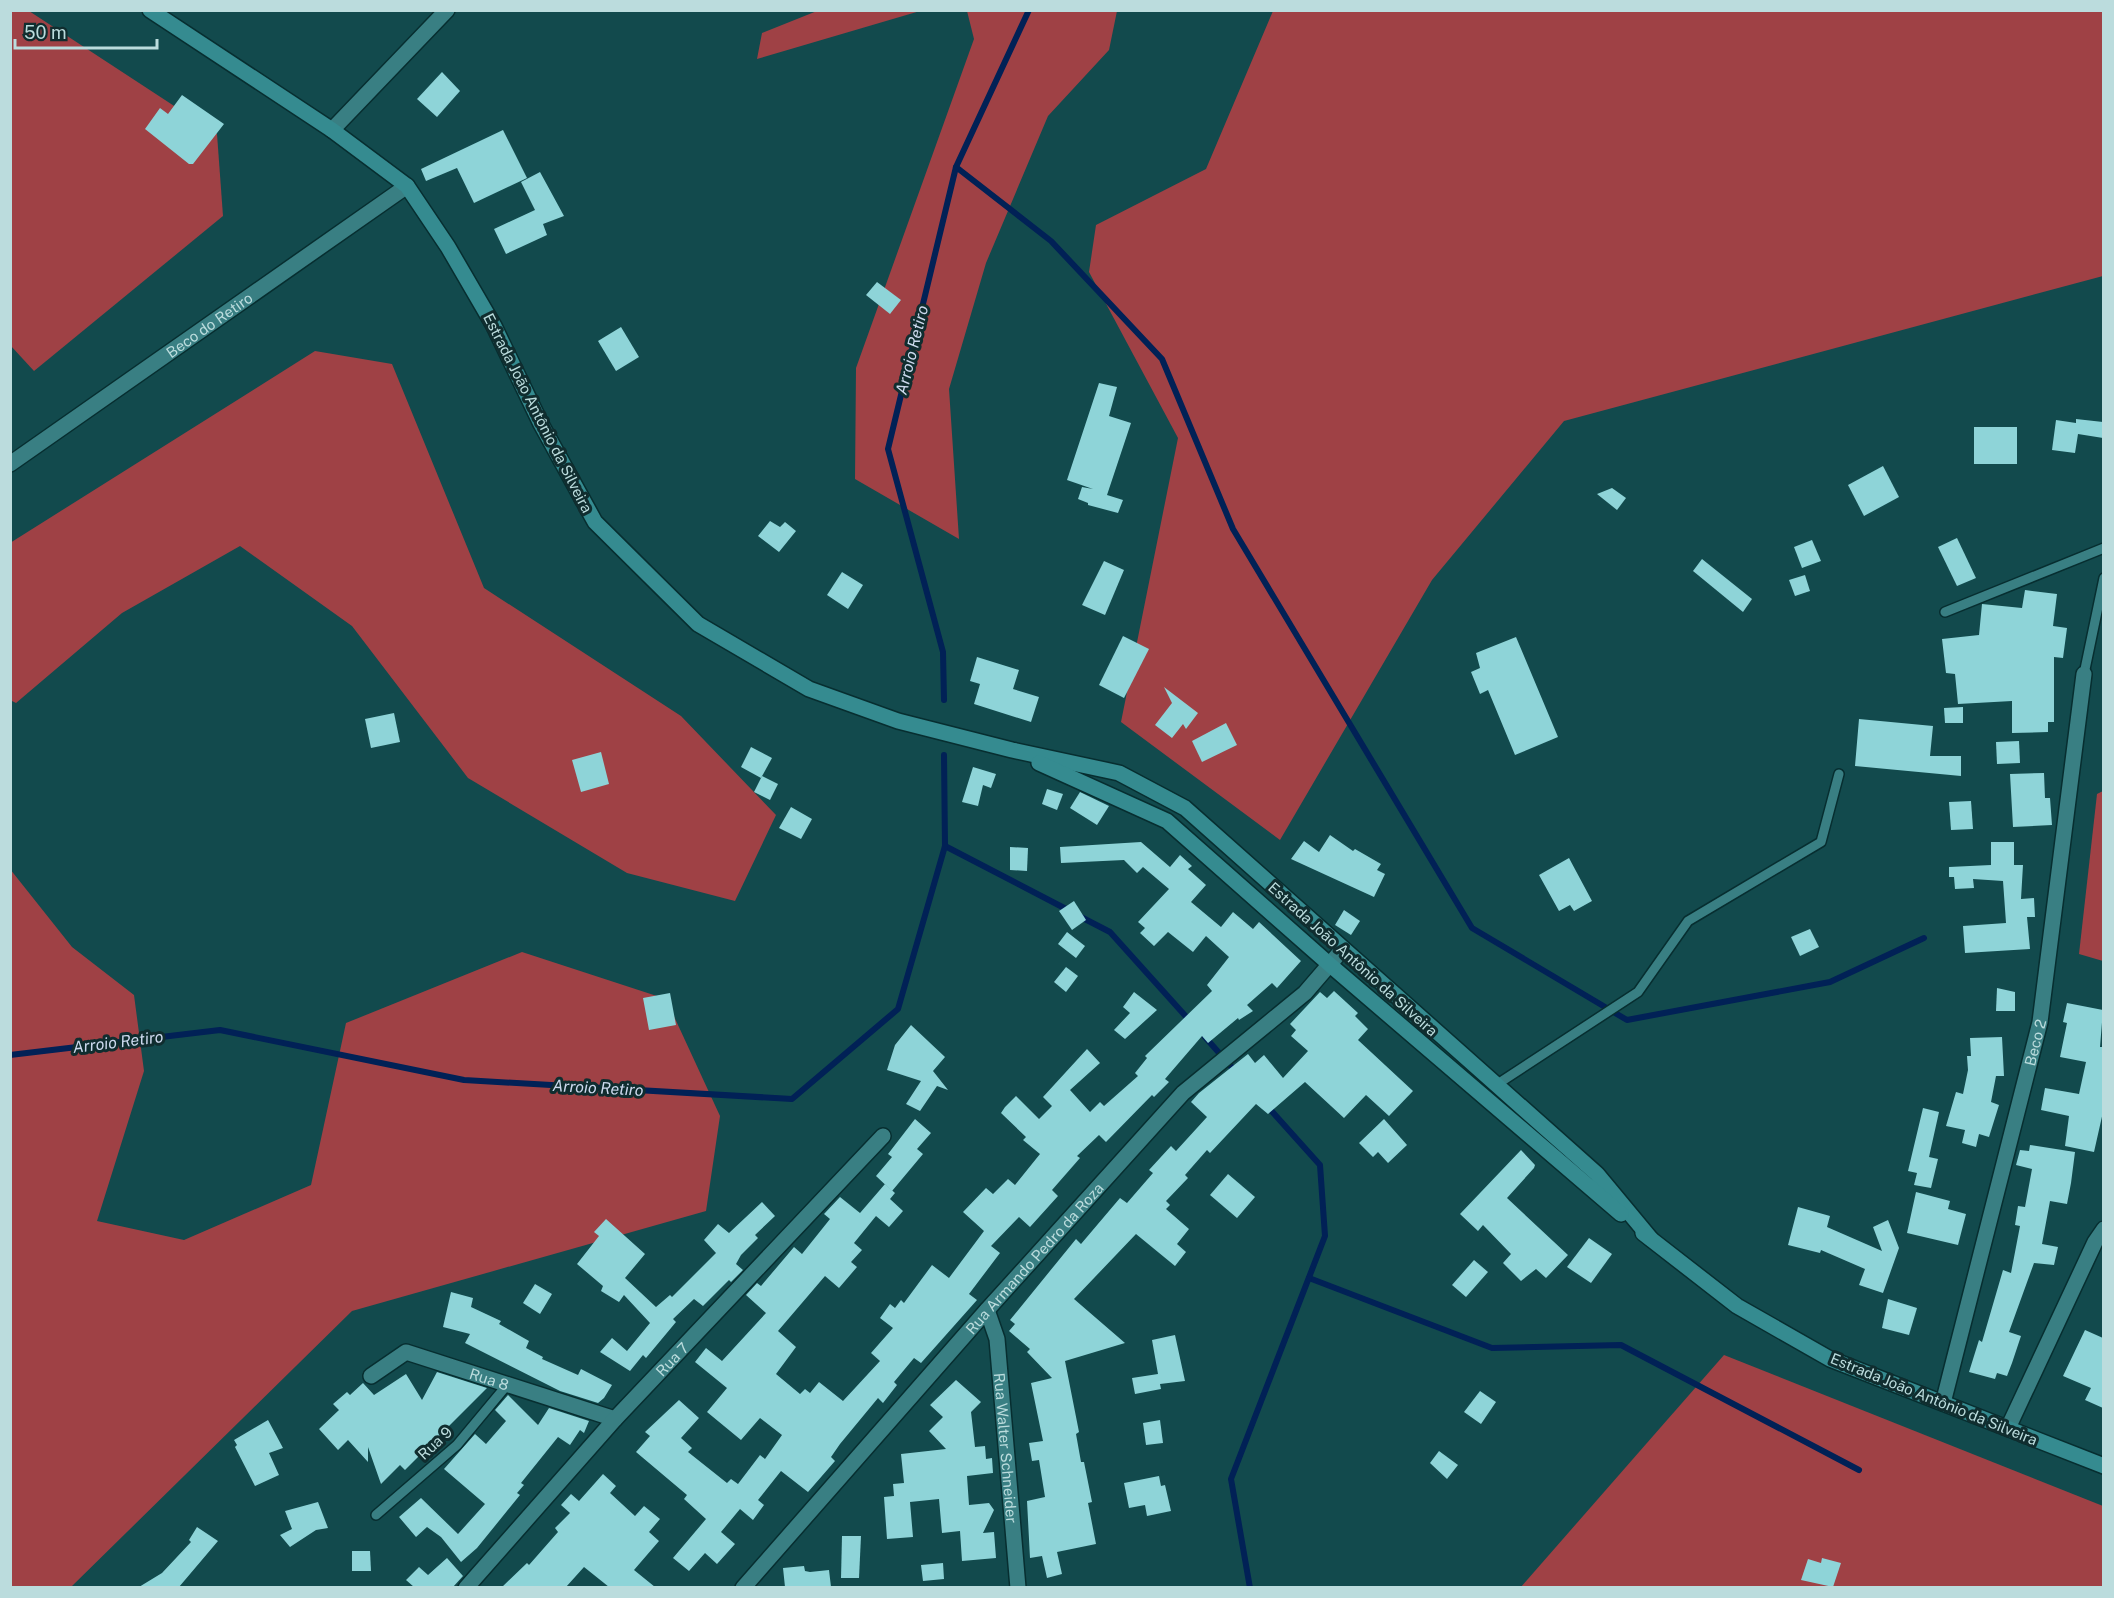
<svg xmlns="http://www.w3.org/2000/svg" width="2114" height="1598" viewBox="0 0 2114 1598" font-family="'Public Sans',sans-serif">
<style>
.green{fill:#9f4145}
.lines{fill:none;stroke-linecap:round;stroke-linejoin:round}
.stream{stroke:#012156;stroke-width:6}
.building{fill:#8ed4d8}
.lane-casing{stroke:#072e30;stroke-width:12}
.street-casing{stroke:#072e30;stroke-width:18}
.secondary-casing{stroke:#072e30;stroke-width:18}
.lane{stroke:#397f83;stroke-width:9}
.street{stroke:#397f83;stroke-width:15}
.secondary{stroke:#358b90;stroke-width:15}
.labels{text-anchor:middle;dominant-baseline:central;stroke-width:6;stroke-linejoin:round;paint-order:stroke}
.street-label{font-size:15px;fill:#bbdcdd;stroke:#102d2f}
.water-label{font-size:16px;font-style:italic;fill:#ccd9ed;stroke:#102d2f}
</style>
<rect width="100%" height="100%" fill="#124a4d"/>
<g class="green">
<path d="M11,11H29L217,134L223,216L34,371L11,346Z"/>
<path d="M817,11V10L920,11L757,59L762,33Z"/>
<path d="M967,11H1117L1109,50L1048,116L986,263L949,389L959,539L855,479L856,368L974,39Z"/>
<path d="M1273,11H2103V276L1564,421L1432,580L1280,840L1121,722L1178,438L1089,272L1096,225L1206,169Z"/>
<path d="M315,351L392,364L484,588L681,716L776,815L735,901L627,873L468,778L352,626L240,546L122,613L16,703L10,700V543Z"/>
<path d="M2103,791V961L2079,954L2097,794Z"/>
<path d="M10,869L72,947L134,995L144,1071L97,1221L184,1240L311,1185L346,1023L522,952L666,999L720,1116L706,1211L352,1311L71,1587H11Z"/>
<path d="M1724,1355L2103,1506V1587L1520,1588Z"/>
</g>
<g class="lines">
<g class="stream">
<path d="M956,167L1051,241L1162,359L1233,529L1472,928L1627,1020L1830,982L1924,938"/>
<path d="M944,700L943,652L888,449L956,167L1029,10"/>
<path d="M945,846L1070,911"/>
<path d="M1079,916L1110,932L1190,1021"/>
<path d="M1205,1037L1236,1072"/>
<path d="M10,1055L220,1030L464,1080L792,1099L898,1009L945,846L944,755"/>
<path d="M1309,1278L1492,1348L1621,1345L1859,1470"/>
<path d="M1250,1588L1231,1479L1325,1236L1320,1165L1267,1106"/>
</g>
</g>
<g class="building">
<path d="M442,72L460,91L437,117L417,99Z"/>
<path d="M182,95L224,124L193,164H189L145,129L160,108L168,114Z"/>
<path d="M503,130L527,178L474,203L457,168L426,181L421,169Z"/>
<path d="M540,172L564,216L543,224L547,235L506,254L494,229L535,210L521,182Z"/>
<path d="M877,282L901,300L890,314L866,295Z"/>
<path d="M621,327L639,357L616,371L598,341Z"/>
<path d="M1099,383L1117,387L1109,416L1131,423L1107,495L1123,500L1118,513L1088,505V503L1078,499L1082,487L1093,489L1067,480Z"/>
<path d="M2076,419L2103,422V438L2078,434L2075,453L2052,450L2056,420L2076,423Z"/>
<rect x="1974" y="427" width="43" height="37"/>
<path d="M1883,466L1899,497L1864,516L1848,485Z"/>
<path d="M1612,488L1626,498L1617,510L1597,494Z"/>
<path d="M770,521L780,527L785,522L796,531L779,552L758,536Z"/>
<path d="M1957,538L1976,578L1957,586L1938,547Z"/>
<path d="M1812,540L1821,561L1802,568L1794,547Z"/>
<path d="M1702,559L1752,599L1743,612L1693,571Z"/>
<path d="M1104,561L1124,570L1105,615L1082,605Z"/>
<path d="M842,572L863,585L848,609L827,595Z"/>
<path d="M1805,575L1810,591L1795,596L1789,580Z"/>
<path d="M2025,590L2057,594L2053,626L2067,628L2063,658L2054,657V722H2048V732L2012,733V701L1958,704L1955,674L1946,673L1942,639L1979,635L1982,604L2022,608Z"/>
<path d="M1123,636L1149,649L1124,698L1099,685Z"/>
<path d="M1516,637L1558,737L1515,755L1488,690L1480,694L1471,672L1480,668L1476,653Z"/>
<path d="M977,657L1019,670L1013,689L1039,697L1031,722L974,704L980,684L970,681Z"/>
<path d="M1164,687L1198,713L1186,729L1183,724L1172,738L1155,725L1172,703Z"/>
<path d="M1963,707V723H1945L1944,708Z"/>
<path d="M394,713L400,742L371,748L365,719Z"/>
<path d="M1859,719L1933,726L1930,756H1961V776L1855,766Z"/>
<path d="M1226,723L1237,745L1202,762L1192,741Z"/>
<path d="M2019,741L2020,763L1997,764L1996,742Z"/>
<path d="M751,747L772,758L761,778L741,767Z"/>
<path d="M601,752L609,784L581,792L572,760Z"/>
<path d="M973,767L996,774L991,788L983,785L978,806L962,802Z"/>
<path d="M2044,773L2045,798H2050L2052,825L2013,827L2010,774Z"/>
<path d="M762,776L778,784L770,800L754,792Z"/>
<path d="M1047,789L1063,794L1057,810L1042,804Z"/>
<path d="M1080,792L1109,806L1097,825L1070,808Z"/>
<path d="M1971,801L1973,829L1951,830L1949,802Z"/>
<path d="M791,807L812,819L801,839L779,828Z"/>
<path d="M1330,835L1353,851L1355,849L1381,864L1377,870L1385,874L1374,897L1291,859L1304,841L1319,852Z"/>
<path d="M1141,842L1170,867L1180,855L1192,866L1188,869L1206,885L1191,902L1221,927L1233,912L1253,929L1259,922L1301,961L1277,988L1272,983L1247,1005L1253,1011L1239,1020L1238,1018L1208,1043L1202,1036L1165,1079L1169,1082L1154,1097L1152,1095L1106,1142L1099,1135L1077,1156L1080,1158L1052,1190L1058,1196L1030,1227L1019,1217L991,1246L1000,1253L969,1294L977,1300L921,1363L914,1358L894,1382L897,1385L883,1403L878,1398L840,1444L831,1457L835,1461L808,1492L781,1471L758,1500L764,1505L753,1520L740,1509L721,1532L735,1544L717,1564L705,1553L689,1571L673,1558L706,1519L684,1499L687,1495L636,1452L650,1436L645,1432L679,1400L699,1418L681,1438L692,1448L688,1452L727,1483L731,1479L738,1484L760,1455L765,1459L782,1435L760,1418L741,1440L707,1412L727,1388L695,1362L706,1348L722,1361L766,1313L746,1295L757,1283L761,1286L794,1247L802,1254L830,1219L824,1214L840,1197L860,1213L885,1184L895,1193L890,1199L903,1211L889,1227L876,1216L854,1243L862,1250L851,1262L857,1267L839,1288L825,1276L778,1331L796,1347L776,1374L800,1394L805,1389L810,1393L819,1382L843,1401L880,1361L871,1353L893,1328L880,1318L890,1304L895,1308L901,1300L904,1303L932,1265L949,1278L984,1231L963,1212L986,1188L993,1194L1008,1179L1015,1185L1040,1154L1023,1140L1026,1137L1001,1113L1005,1107L1016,1096L1039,1119L1052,1106L1043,1097L1087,1049L1100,1063L1070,1090L1090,1112L1100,1102L1104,1106L1138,1076L1135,1073L1147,1058L1145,1056L1212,991L1207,985L1229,957L1206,936L1193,952L1168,932L1154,946L1140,933L1145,928L1138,922L1169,889L1143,867L1137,873L1124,860L1061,863L1060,847Z"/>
<path d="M1991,842H2014V865H2023L2021,899L2034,898L2035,917H2027L2030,949L1965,953L1963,926L2006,923L2003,881L1973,879L1974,888L1955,889L1954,877H1949V867L1991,865Z"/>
<path d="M1010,847L1028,848L1027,871L1010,870Z"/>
<path d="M1569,858L1592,901L1574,911L1570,905L1559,911L1539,875Z"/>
<path d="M1074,901L1086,920L1072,930L1059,911Z"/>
<path d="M1344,910L1360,921L1351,935L1335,925Z"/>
<path d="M1810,929L1819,947L1800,956L1791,937Z"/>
<path d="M1067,932L1085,946L1076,958L1058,944Z"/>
<path d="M1066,967L1078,976L1066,992L1054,982Z"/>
<path d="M1997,988L2015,992V1011H1996Z"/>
<path d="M1334,991L1358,1013L1355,1016L1368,1029L1358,1040L1413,1091L1389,1116L1366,1095L1344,1118L1305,1082L1268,1114L1256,1104L1210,1153L1207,1150L1185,1175L1188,1178L1166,1201L1170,1205L1166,1209L1189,1229L1177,1244L1186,1252L1175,1266L1136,1234L1074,1299L1125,1343L1065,1361L1079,1432L1076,1434L1081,1462H1084L1092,1502L1088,1503L1096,1544L1057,1552L1062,1574L1047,1578L1042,1556L1030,1558L1027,1501L1045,1497L1039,1460L1032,1461L1029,1443L1043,1441L1031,1383L1052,1378L1027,1352L1030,1349L1009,1331L1015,1324L1010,1320L1076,1239L1081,1244L1120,1198L1127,1203L1153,1173L1149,1170L1171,1146L1176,1151L1207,1117L1191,1102L1199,1093L1248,1054L1255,1063L1264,1055L1283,1078L1308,1051L1291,1036L1296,1030L1290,1024L1320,992L1327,998Z"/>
<path d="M1134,992L1157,1010L1125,1039L1114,1030L1130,1013L1123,1007Z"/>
<path d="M670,993L676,1025L649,1030L643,998Z"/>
<path d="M2067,1003L2103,1010L2100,1047H2103V1112L2094,1152L2065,1146L2069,1116L2041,1110L2045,1088L2079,1094L2086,1062L2060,1057L2067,1023L2063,1022Z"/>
<path d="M911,1025L945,1057L933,1071L948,1090L937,1086L920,1111L906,1104L921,1081L887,1070L895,1045Z"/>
<path d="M2002,1037L2004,1076H1996L1991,1102L1999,1105L1989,1137L1979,1134L1976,1147L1962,1143L1965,1130L1946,1126L1956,1092L1963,1094L1968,1070L1967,1056H1971L1970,1038Z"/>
<path d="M1923,1108L1939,1112L1929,1157L1938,1159L1931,1188L1914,1185L1917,1173L1908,1171Z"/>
<path d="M915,1119L931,1133L917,1149L923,1154L892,1191L876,1176L892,1157L888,1154Z"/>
<path d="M1384,1119L1407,1145L1388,1163L1378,1152L1373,1157L1359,1143Z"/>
<path d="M2030,1145L2075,1152L2071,1183L2067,1204L2050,1201L2042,1244L2058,1247L2054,1265L2034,1263L2009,1332L2021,1336L2012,1363L2007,1376L1997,1373L1995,1379L1969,1372L1979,1340L1982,1342L2003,1270L2011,1273L2020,1226L2015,1225L2018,1206L2025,1207L2032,1169L2016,1165L2020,1150L2029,1151Z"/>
<path d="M1521,1150L1535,1165L1534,1168L1507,1198L1568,1255L1546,1278L1536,1269L1521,1281L1503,1263L1511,1254L1483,1225L1478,1231L1460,1214Z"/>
<path d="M1228,1174L1255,1197L1237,1218L1210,1195Z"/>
<path d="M1916,1192L1950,1201L1948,1209L1966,1214L1958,1245L1907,1233Z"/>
<path d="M762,1202L775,1216L755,1235L758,1238L741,1255L736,1264L743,1270L731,1282L729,1280L703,1306L694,1299L673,1319L676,1322L646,1358L643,1355L630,1371L600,1352L612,1338L627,1351L650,1323L624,1295L619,1302L601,1291L603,1286L577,1264L599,1236L594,1232L606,1219L645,1254L625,1278L656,1307L670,1295L672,1297L716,1253L704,1240L718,1224L729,1233Z"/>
<path d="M1798,1207L1830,1216L1827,1227L1882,1251L1873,1227L1888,1220L1899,1248L1883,1293L1859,1285L1865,1269L1821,1250L1820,1253L1788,1245Z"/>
<path d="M1589,1238L1612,1254L1591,1283L1567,1267Z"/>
<path d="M1474,1260L1488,1272L1466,1297L1452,1285Z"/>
<path d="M535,1284L552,1294L540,1314L523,1303Z"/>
<path d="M451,1292L473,1298L471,1307L501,1321L499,1324L529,1341L526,1348L543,1357L542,1359L578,1375L581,1369L612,1385L604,1398L598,1403L560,1391L465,1343L470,1334L443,1327Z"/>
<path d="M1888,1299L1917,1308L1909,1335L1882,1328Z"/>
<path d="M2085,1330L2103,1338V1408L2085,1400L2091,1388L2063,1376Z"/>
<path d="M1175,1335L1185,1381L1160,1384L1161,1389L1135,1394L1132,1378L1158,1374L1152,1340Z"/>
<path d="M437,1372L487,1388L405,1470L400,1465L381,1484L368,1447V1462L348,1440L338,1450L319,1429L339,1410L333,1404L347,1392L350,1395L363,1383L374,1395L406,1374L422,1400Z"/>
<path d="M956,1380L981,1402L971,1412L975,1447L985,1446L986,1459L992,1458L993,1473L967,1476L969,1505L989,1503L994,1510L983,1533L994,1532L996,1558L962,1561L960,1531L942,1533L939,1499L910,1502L913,1537L887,1539L884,1497L894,1496L893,1484L904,1483L901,1454L946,1449L929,1431L943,1417L930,1405Z"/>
<path d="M1480,1391L1496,1402L1481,1424L1464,1412Z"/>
<path d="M508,1395L538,1425L549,1408L589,1421L584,1433L580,1430L570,1445L558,1437L521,1483L524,1485L517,1493L520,1495L477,1548L461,1562L441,1537L427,1527L416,1537L399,1517L421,1498L458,1534L485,1504L444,1469L475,1434L486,1444L506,1421L495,1410Z"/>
<path d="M268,1420L283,1448L269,1453L279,1475L255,1486L235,1447L237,1445L234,1440Z"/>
<path d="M1160,1420L1163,1443L1146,1445L1143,1423Z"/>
<path d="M1439,1451L1458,1465L1447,1479L1430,1463Z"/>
<path d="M603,1474L616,1486L610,1493L635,1516L644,1506L660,1519L649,1532L659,1541L634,1570L655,1587H609L584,1567L566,1587H502L527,1563L529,1565L558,1532L555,1528L570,1513L561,1505L571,1494L579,1501Z"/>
<path d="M1159,1476L1161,1486L1165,1485L1171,1511L1147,1516L1145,1505L1129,1508L1124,1483Z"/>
<path d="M318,1502L328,1528L316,1530L290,1547L280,1535L292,1529L285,1511Z"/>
<path d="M197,1527L218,1541L179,1587H139L162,1573L191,1542L189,1540Z"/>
<path d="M842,1536H861L859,1578H841Z"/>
<path d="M352,1551H370L371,1571H352Z"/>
<path d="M447,1558L463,1576L453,1587H414L406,1580L419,1567L428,1575Z"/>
<path d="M1822,1558L1841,1563L1833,1587L1801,1580L1808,1559L1821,1563Z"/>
<path d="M943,1563L944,1579L923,1581L921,1565Z"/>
<path d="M804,1566L805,1571L810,1572L829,1570L831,1587H785L783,1568Z"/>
</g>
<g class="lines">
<g class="lane-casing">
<g id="lane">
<path d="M1945,612L2104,548"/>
<path d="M2084,674L2104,578"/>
<path d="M1496,1085L1638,992L1688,921L1821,842L1839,774"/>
<path d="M376,1515L457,1445L507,1385"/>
</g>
</g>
<g class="street-casing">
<g id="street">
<path d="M332,130L447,10"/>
<path id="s1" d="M10,464L407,186"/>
<path id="s2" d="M987,1310L997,1339L1018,1588"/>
<path id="s3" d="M371,1376L406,1352L615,1419"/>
<path id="s4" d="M1943,1403L2040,1022L2084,674"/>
<path d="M2008,1428L2095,1242L2104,1229"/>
<path id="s5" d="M466,1588L615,1419L883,1136"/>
<path id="s6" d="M743,1588L987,1310L1183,1093L1305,993L1342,950"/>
</g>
</g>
<g class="secondary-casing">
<g id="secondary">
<path d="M150,10L332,130L407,186L448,247L494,326L541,424L595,522L698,624L809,689L898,721L1012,750L1119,773L1185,808L1597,1174L1651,1239"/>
<path d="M1039,763L1167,821L1329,964L1621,1214"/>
<path d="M1643,1233L1737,1306L1830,1359L2104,1466"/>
</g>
</g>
<use href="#lane" class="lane"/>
<use href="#street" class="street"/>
<use href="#secondary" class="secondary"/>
</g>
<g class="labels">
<g class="street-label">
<text stroke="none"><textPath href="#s1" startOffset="243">Beco do Retiro</textPath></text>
<text transform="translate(538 413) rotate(63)">Estrada João Antônio da Silveira</text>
<text transform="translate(1353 959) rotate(42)">Estrada João Antônio da Silveira</text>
<text stroke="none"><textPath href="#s4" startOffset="372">Beco 2</textPath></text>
<text stroke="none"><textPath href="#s6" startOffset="440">Rua Armando Pedro da Roza</textPath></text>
<text stroke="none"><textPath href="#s5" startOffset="308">Rua 7</textPath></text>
<text stroke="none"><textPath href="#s3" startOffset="130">Rua 8</textPath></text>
<text transform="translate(1934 1399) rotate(22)">Estrada João Antônio da Silveira</text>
<text transform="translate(435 1443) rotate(-43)">Rua 9</text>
<text stroke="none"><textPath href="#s2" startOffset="140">Rua Walter Schneider</textPath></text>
</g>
<g class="water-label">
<text transform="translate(912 350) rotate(-76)">Arroio Retiro</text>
<text transform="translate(118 1042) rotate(-7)">Arroio Retiro</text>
<text transform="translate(598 1088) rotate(3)">Arroio Retiro</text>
</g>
</g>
<rect width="2114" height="1598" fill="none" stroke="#bbdcdd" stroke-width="24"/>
<path d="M15 39v9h142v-9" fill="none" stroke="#bbdcdd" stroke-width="3"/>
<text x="24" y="39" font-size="18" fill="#bbdcdd" stroke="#102d2f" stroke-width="4.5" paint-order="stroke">50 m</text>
</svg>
